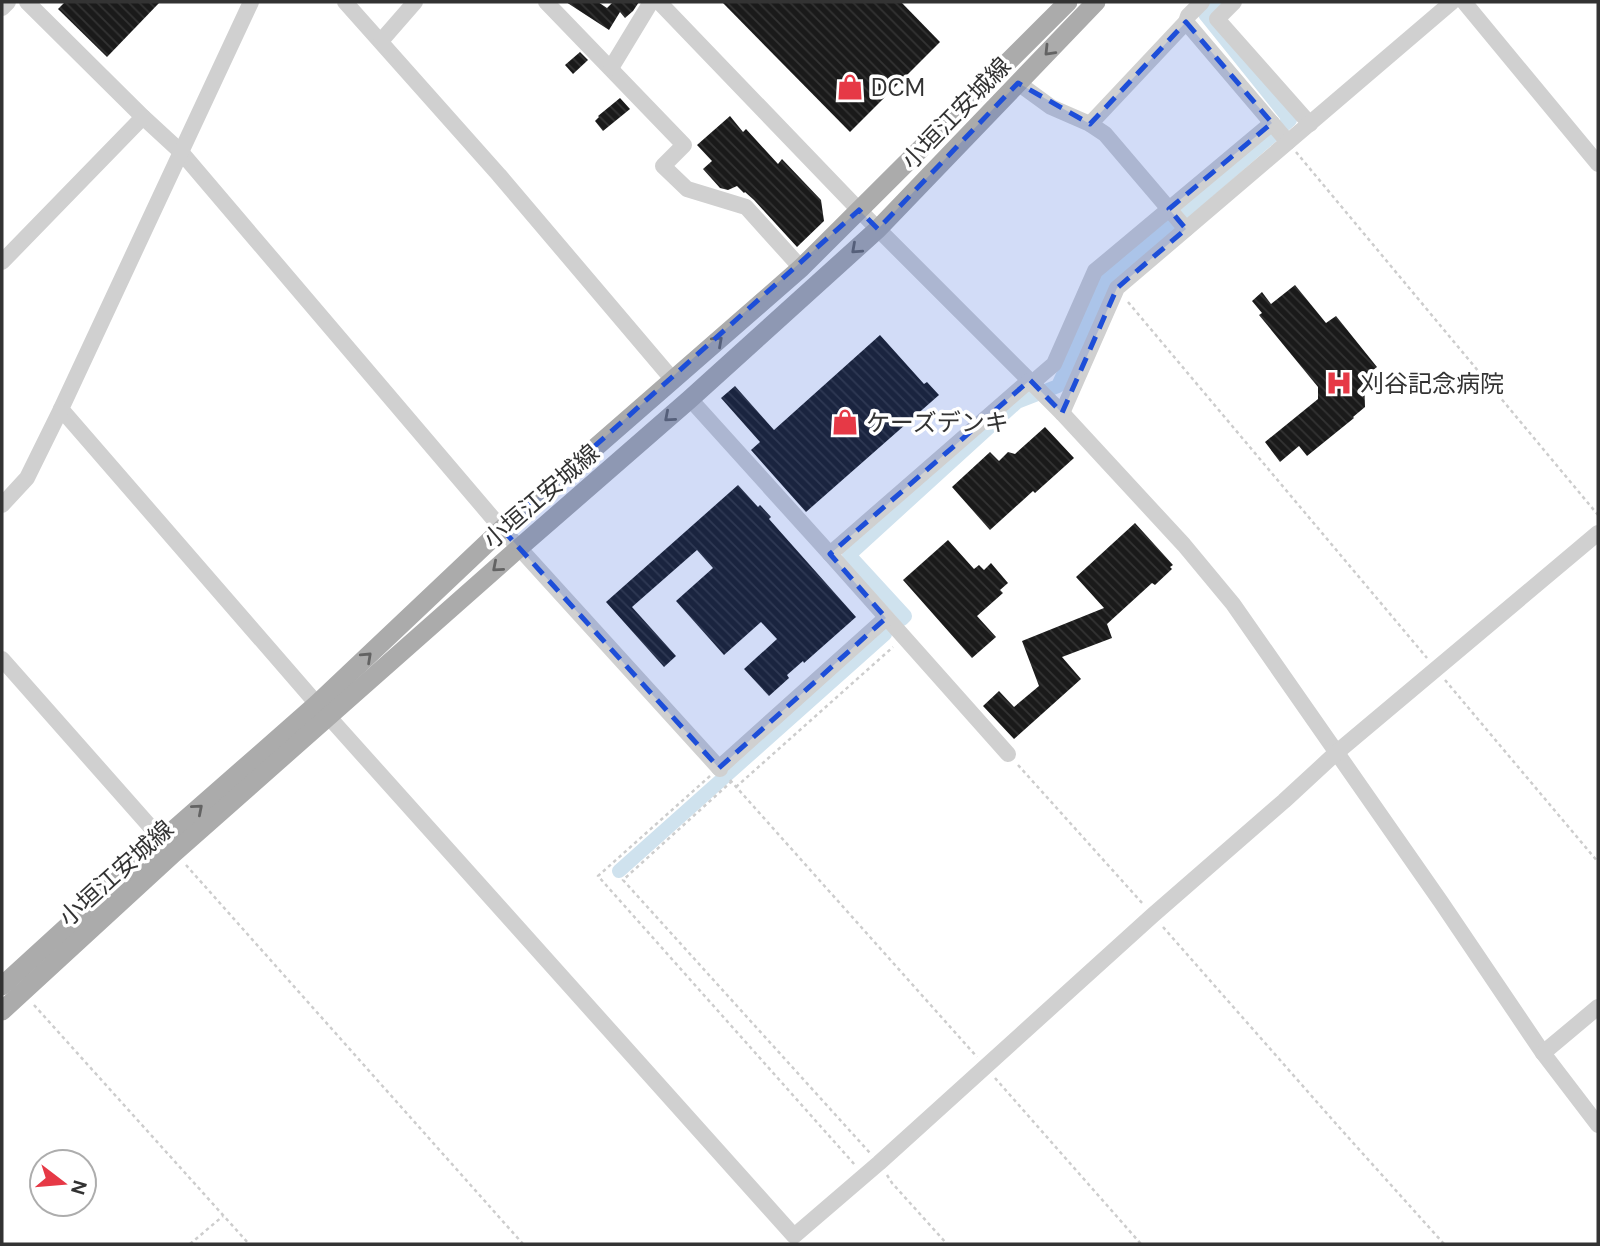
<svg xmlns="http://www.w3.org/2000/svg" width="1600" height="1246" viewBox="0 0 1600 1246" font-family="'DM Sans','Noto Sans JP',sans-serif">
<style>
.lines{fill:none;stroke-linecap:round;stroke-linejoin:round}
.canal{stroke:#cfe2ee;stroke-width:14}
.building{fill:url(#building-back-hatch)}
.path{stroke:#cdcdcd;stroke-width:2.5;stroke-dasharray:3.5 3.5;stroke-linecap:butt}
.minor{stroke:#d0d0d0;stroke-width:16}
.major{stroke:#ababab;stroke-width:19}
.oneway{stroke:#636363}
.marked{fill:#1d4ed8;fill-opacity:0.2;stroke:#1d4ed8;stroke-width:5;stroke-dasharray:14 9;stroke-linejoin:round}
.labels{text-anchor:middle;dominant-baseline:central;stroke-width:7;stroke-linejoin:round;paint-order:stroke}
.poi-label{font-size:24px;fill:#333;stroke:#fff;text-anchor:start}
.street-label{font-size:24px;fill:#333;stroke:#fff}
</style>
<defs>
<pattern id="building-back-hatch" width="6" height="6" patternUnits="userSpaceOnUse" patternTransform="scale(1.75)"><rect width="6" height="6" fill="#1a1a1a"/><path d="M-1 5l2 2M0 0l6 6M5-1l2 2" fill="none" stroke="#333"/></pattern>
</defs>
<rect width="100%" height="100%" fill="#fff"/>
<g class="lines">
<g class="canal">
<path d="M902,619L905,616L849,555L1017,402L1058,386L1106,280L1290,120L1205,14L1217,2"/>
<path d="M619,871L885,634"/>
</g>
</g>
<g class="building">
<path d="M65,2H160L107,57L58,9Z"/>
<path d="M566,2H598L607,8L612,3L611,2H639L633,11L625,18L620,12L609,30Z"/>
<path d="M722,2H901L940,42L850,132Z"/>
<path d="M580,52L588,60L573,74L565,65Z"/>
<path d="M620,98L630,109L603,131L595,121L599,117L598,116Z"/>
<path d="M730,116L743,132L746,129L778,164L782,159L821,200L824,221L797,247L754,200L745,192L744,193L737,186L728,190L720,188L703,169L712,161L697,145Z"/>
<path d="M1295,285L1326,323L1336,316L1377,367L1364,377L1365,407L1353,417L1354,418L1307,456L1299,446L1280,462L1265,442L1318,399V387L1259,315L1262,313L1252,301L1262,292L1271,304Z"/>
<path d="M880,335L924,384L927,382L939,395L806,512L751,450L760,442L721,398L735,386L774,430Z"/>
<path d="M1045,427L1074,458L1035,493L1033,491L990,530L952,487L990,452L999,461L1008,452L1015,454Z"/>
<path d="M738,485L758,507L760,505L771,517L769,519L856,617L804,663L803,661L787,675L789,678L769,696L744,669L777,639L761,622L724,655L676,601L713,568L697,550L632,607L676,656L664,667L606,602Z"/>
<path d="M1135,523L1173,565L1170,567L1172,569L1155,585L1152,583L1107,624L1112,638L1062,657L1081,679L1014,739L983,706L999,691L1014,707L1039,686L1022,641L1104,608L1076,577Z"/>
<path d="M948,540L974,569L979,565L984,570L991,563L1008,583L1000,590L1003,593L977,616L996,637L972,658L903,580Z"/>
</g>
<g class="lines">
<g class="path">
<path d="M1296,152L1598,515"/>
<path d="M1128,302L1427,658"/>
<path d="M1445,680L1598,862"/>
<path d="M1018,765L1143,904"/>
<path d="M710,776L598,876L855,1165"/>
<path d="M730,780L977,1057"/>
<path d="M732,781L623,880L870,1153"/>
<path d="M736,787L893,647"/>
<path d="M186,865L523,1244"/>
<path d="M1163,927L1338,1126L1444,1244"/>
<path d="M34,1005L249,1244"/>
<path d="M995,1078L1141,1244"/>
<path d="M887,1175L892,1183L947,1244"/>
<path d="M190,1244L223,1216"/>
</g>
<g class="minor">
<path d="M27,2L143,117L181,152L502,529L720,769"/>
<path d="M251,2L61,409L317,704"/>
<path d="M345,2L499,175L673,380"/>
<path d="M546,2L684,145L663,166L687,189L746,207L801,268"/>
<path d="M659,2L859,210L1062,413L1184,545L1233,604L1441,902L1543,1053L1598,1125"/>
<path d="M1234,2L1217,19L1310,124"/>
<path d="M1464,2L1598,164"/>
<path d="M2,8L8,2"/>
<path d="M1186,22L1188,16L1202,2"/>
<path d="M381,41L415,2"/>
<path d="M611,68L651,2"/>
<path d="M1018,83L1051,107L1090,124L1105,134L1186,229"/>
<path d="M1090,124L1186,22L1288,142"/>
<path d="M2,262L143,117"/>
<path d="M1032,383L1054,364L1095,271L1272,123"/>
<path d="M690,399L830,554L1008,754"/>
<path d="M1062,413L1117,288L1452,2"/>
<path d="M2,505L27,478L61,409"/>
<path d="M830,554L1030,380"/>
<path d="M2,659L162,840"/>
<path d="M328,716L794,1236L879,1163L1153,915L1284,801L1336,753L1598,533"/>
<path d="M719,768L886,618"/>
<path d="M1543,1053L1598,1007"/>
</g>
<g class="major">
<path d="M2,986L162,840L317,704L502,529L801,268L1068,2"/>
<path d="M2,1011L174,853L519,548L690,399L878,229L1096,2"/>
</g>
</g>
<defs><path id="oneway-chevron" d="M-2-3.5L2.5 0L-2 3.5" fill="none" stroke-width="1.6" stroke-linecap="round" stroke-linejoin="round" transform="scale(1.75)"/></defs>
<g class="oneway">
<use href="#oneway-chevron" transform="translate(1049 51) rotate(134)"/>
<use href="#oneway-chevron" transform="translate(856 249) rotate(138)"/>
<use href="#oneway-chevron" transform="translate(718 341) rotate(-42)"/>
<use href="#oneway-chevron" transform="translate(669 417) rotate(139)"/>
<use href="#oneway-chevron" transform="translate(497 567) rotate(139)"/>
<use href="#oneway-chevron" transform="translate(367 657) rotate(-43)"/>
<use href="#oneway-chevron" transform="translate(198 809) rotate(-41)"/>
</g>
<path class="marked" d="M1186,22L1272,123L1169,209L1186,229L1117,288L1062,413L1030,380L830,554L886,618L719,768L502,529L859,210L878,229L1018,83L1090,124Z"/>
<defs>
<g id="shop-bare" transform="scale(2.1)"><path d="M-5-2.5h2.3a2.7 3.5 0 0 1 5.4 0H5L5.5 6h-11ZM-1.5-2.5h3a1.5 2.3 0 0 0-3 0Z" fill="#e63946" stroke="#fff" stroke-width="2.5" paint-order="stroke"/></g>
<g id="hospital-bare" transform="scale(2.1)"><path d="M-5-5h3v3.5h4V-5h3V5h-3V1.5h-4V5h-3Z" fill="#e63946" stroke="#fff" stroke-width="2.5" paint-order="stroke"/></g>
</defs>
<g fill-rule="evenodd">
<use href="#shop-bare" x="850" y="87"/>
<use href="#hospital-bare" x="1339" y="383"/>
<use href="#shop-bare" x="845" y="422"/>
</g>
<g class="labels">
<g class="poi-label">
<text x="871" y="87">DCM</text>
<text x="1360" y="383">刈谷記念病院</text>
<text x="866" y="422">ケーズデンキ</text>
</g>
<g class="street-label">
<text transform="translate(956 113) rotate(-46)">小垣江安城線</text>
<text transform="translate(541 496) rotate(-41)">小垣江安城線</text>
<text transform="translate(116 873) rotate(-42)">小垣江安城線</text>
</g>
</g>
<rect width="1600" height="1246" fill="none" stroke="#333333" stroke-width="7"/>
<g transform="translate(63 1183) rotate(106)"><circle r="33" fill="#ffffff" stroke="#adadad" stroke-width="2"/>
<path d="M0-5L12 26L0 18L-12 26Z" fill="#e63946"/>
<text y="-10" font-size="19" font-weight="bold" text-anchor="middle" fill="#333333">N</text>
</g>
</svg>
